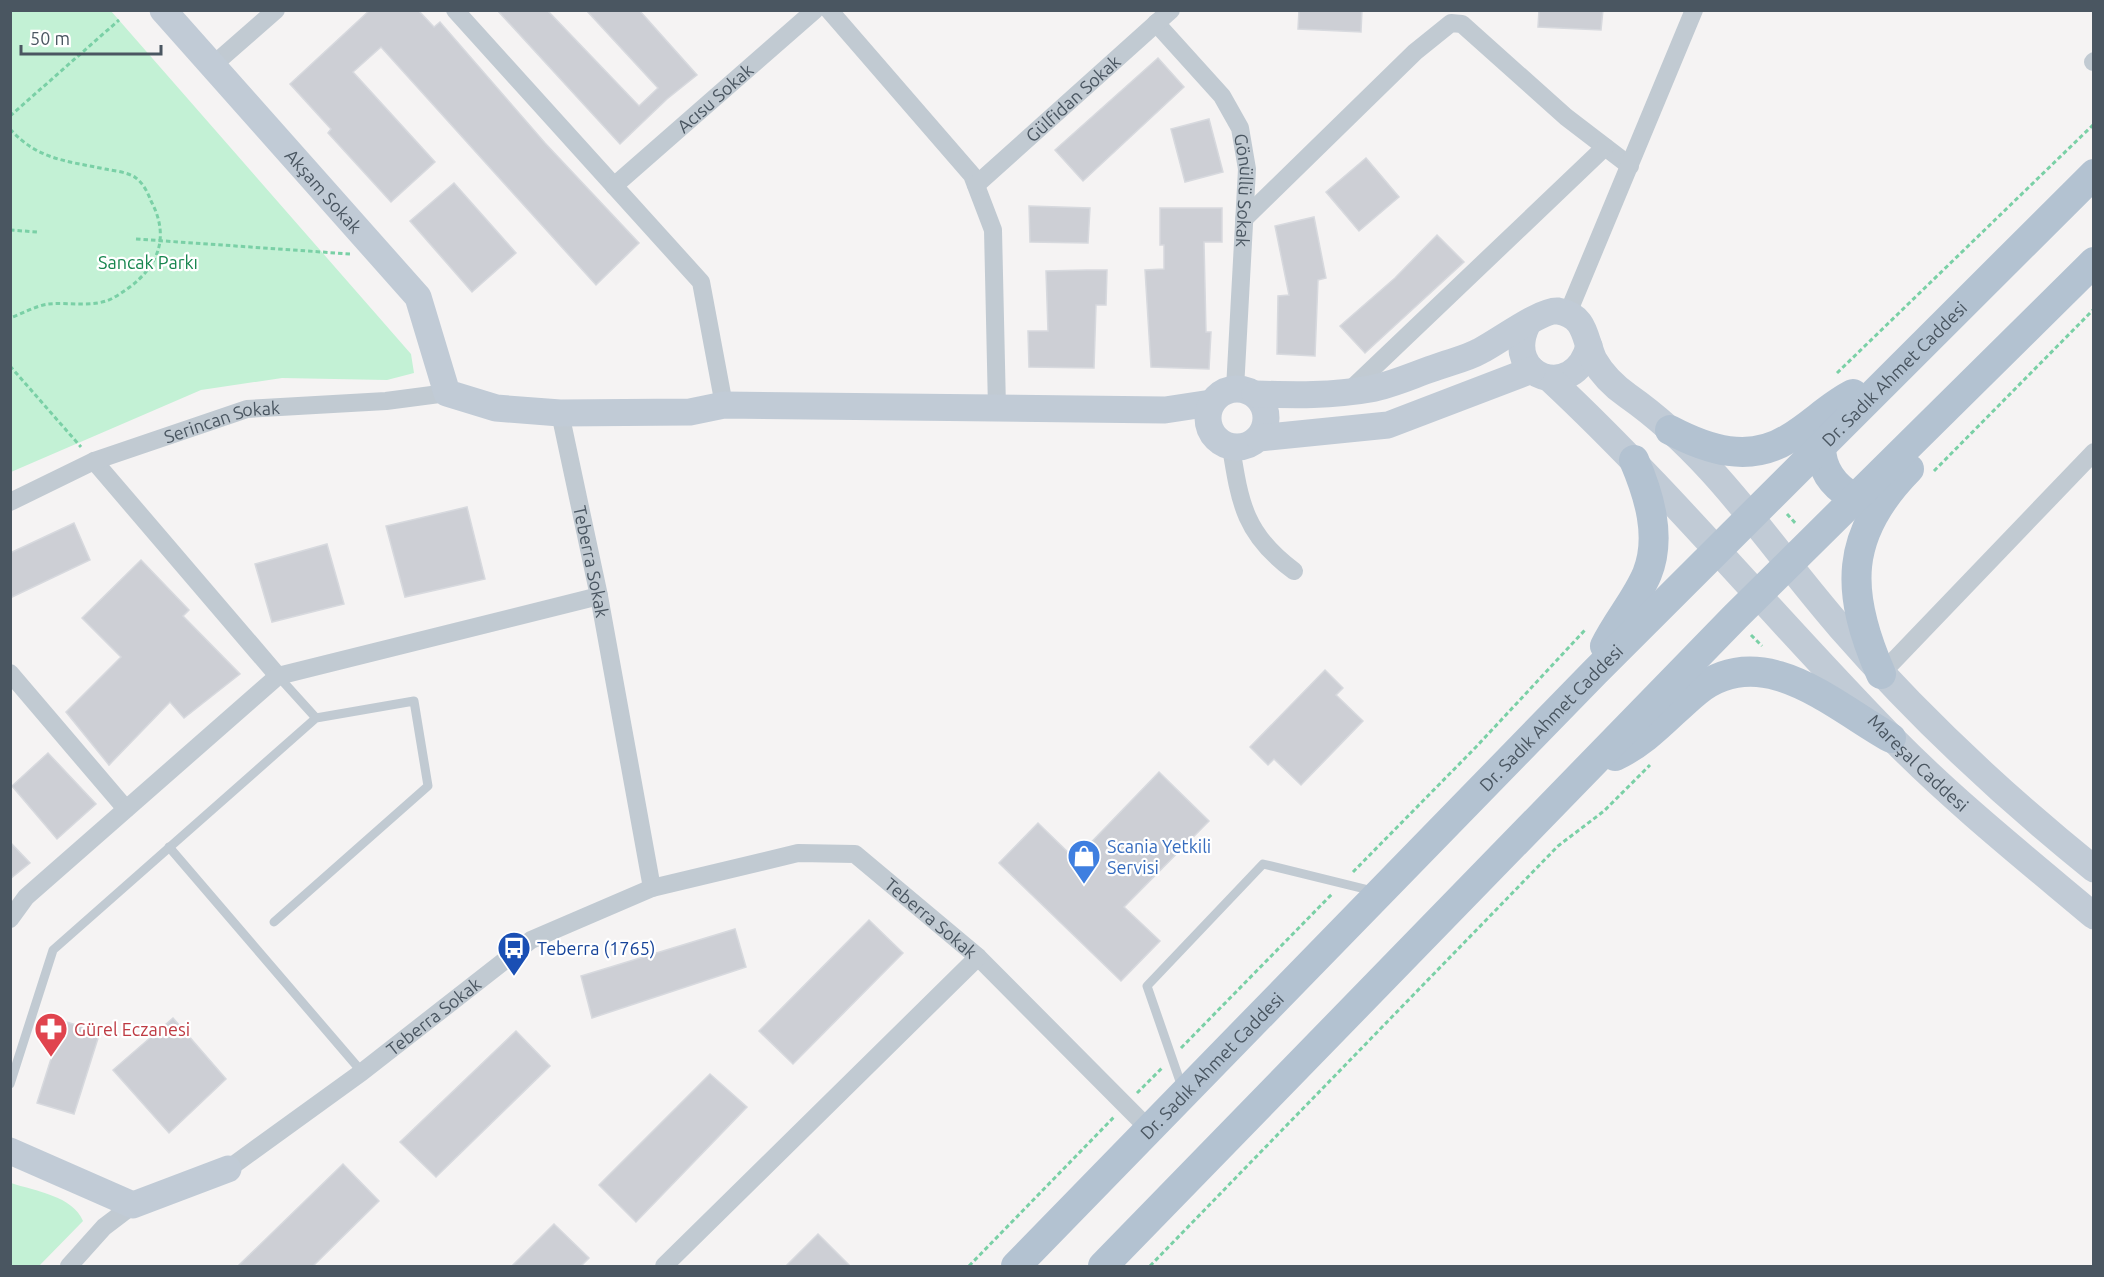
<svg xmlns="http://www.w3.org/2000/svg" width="2104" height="1277" viewBox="0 0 2104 1277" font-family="Ubuntu,sans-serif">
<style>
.green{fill:#c3f1d5}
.building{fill:#cdcfd5;stroke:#d7d9de;stroke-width:1.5}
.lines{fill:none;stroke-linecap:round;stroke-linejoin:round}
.path{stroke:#7ad0a6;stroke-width:3;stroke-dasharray:4.5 3;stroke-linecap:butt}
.lane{stroke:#c1cad2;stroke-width:9}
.street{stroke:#c1cad2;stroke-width:18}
.secondary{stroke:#c1cbd6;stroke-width:27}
.primary{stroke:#b3c2d1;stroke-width:30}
.labels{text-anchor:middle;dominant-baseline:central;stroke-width:4.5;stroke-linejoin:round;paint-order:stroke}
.street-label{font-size:18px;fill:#4a5661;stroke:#fff}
.park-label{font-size:18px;fill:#17864f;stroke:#fff}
.shop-label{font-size:18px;fill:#366cbe;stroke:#fff;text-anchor:start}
.transit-label{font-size:18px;fill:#164399;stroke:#fff;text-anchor:start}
.health-label{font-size:18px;fill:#be3a42;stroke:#fff;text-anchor:start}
</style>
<rect width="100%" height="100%" fill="#f5f3f3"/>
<g class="green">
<path d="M11,10L111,11L411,354L414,373L387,380L282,378L201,390L11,472Z"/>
<path d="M11,1183C35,1191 73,1196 83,1221L39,1266H11Z"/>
</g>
<g class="building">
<path d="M370,10H418L434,27L440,22L545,143L639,243L596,285L381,47L353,72L435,162L391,202L328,133L331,129L290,84Z"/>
<path d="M497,10H547L639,106L658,88L586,10H639L697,75L667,99L620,144Z"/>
<path d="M1299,10H1362L1361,32L1298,29Z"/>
<path d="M1539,10H1603L1601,30L1538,27Z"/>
<path d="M1158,58L1184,87L1083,181L1055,150Z"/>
<path d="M1209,119L1223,172L1185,182L1171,129Z"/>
<path d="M1366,158L1399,197L1359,231L1326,192Z"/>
<path d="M454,183L516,253L472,292L410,221Z"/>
<path d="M1029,206L1090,208L1088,243L1030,242Z"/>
<path d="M1160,208H1222V242H1204L1206,332H1211L1209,369L1151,367L1145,270L1164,269V245H1160Z"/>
<path d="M1314,217L1326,278L1318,280L1315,356L1277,354L1278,296L1289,295L1275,226Z"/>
<path d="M1437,235L1464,262L1365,353L1340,326L1395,278Z"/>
<path d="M1087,270H1107L1106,305H1096L1094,368L1029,367L1028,331H1048L1046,271Z"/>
<path d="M467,507L485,579L405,597L386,526Z"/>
<path d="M74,523L90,560L10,598V553Z"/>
<path d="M327,544L344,604L272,622L255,564Z"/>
<path d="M141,560L189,610L183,616L240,674L184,718L170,702L109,765L66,712L121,657L82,618Z"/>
<path d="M1325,670L1343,688L1336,695L1363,721L1301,785L1274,759L1268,765L1250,747Z"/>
<path d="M48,753L96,804L57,839L12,786Z"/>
<path d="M1159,772L1209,821L1124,907L1160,941L1121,981L999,863L1038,823L1075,859Z"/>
<path d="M10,842L30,863L10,879Z"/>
<path d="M869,920L903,953L793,1064L759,1031Z"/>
<path d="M735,929L746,967L592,1018L581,976Z"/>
<path d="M173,1018L226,1079L169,1133L113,1070Z"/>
<path d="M63,1021L100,1032L74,1114L37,1103Z"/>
<path d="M516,1031L550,1066L436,1177L400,1142Z"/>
<path d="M710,1074L747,1107L636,1222L599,1185Z"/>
<path d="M343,1164L379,1201L313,1266H238Z"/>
<path d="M554,1224L589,1258L581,1266H512Z"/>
<path d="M818,1234L850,1266H786Z"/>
</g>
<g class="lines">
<g class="path">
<path d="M10,116L119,20"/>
<path d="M10,129C38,160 67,161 105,169C115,171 128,172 136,178C143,183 148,193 151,201C174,244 152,276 113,298C95,308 69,302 49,304C37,305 22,314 10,318"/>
<path d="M10,230L37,232"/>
<path d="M136,239L350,254"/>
<path d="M10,366L81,447"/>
<path d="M1837,373L2094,124"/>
<path d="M1934,471L2094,309"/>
<path d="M1787,514L1797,525"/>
<path d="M1751,635L1762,646"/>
<path d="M1353,872L1476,747L1585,630"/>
<path d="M1181,1048L1332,894"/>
<path d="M1137,1093L1162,1068"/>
<path d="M969,1266L1114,1117"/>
<path d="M1150,1266L1558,846L1604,811L1650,765"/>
</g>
<g class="lane">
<path d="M278,676L316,718"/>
<path d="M169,847L362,1072"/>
<path d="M10,1084L53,950L316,718L414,701L428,786L274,922"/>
<path d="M1182,1087L1147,986L1263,864L1373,891"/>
</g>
<g class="street">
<path d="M455,10L701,282L724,405"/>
<path d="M829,10L972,175L993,230L997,408"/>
<path id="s1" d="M1156,23L1222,96L1240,128L1247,169L1235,389"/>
<path d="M2093,62L2094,61"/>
<path d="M212,66L276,10"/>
<path id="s2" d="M976,185L1171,10"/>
<path id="s3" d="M614,186L815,10"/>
<path d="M1244,219L1415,52L1451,23L1462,24L1566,117L1630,166"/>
<path d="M1568,313L1694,10"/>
<path d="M1348,392L1605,147"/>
<path id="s4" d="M560,413L599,596L652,888"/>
<path d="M1231,447C1240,504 1245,535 1294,571"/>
<path d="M94,461L278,676"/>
<path id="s5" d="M10,502L94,461L247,409L386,401L447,393"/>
<path d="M10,673L126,809"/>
<path d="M1881,674L2094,452"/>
<path d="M10,919L26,897L278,676L599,596"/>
<path id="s6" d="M228,1169L362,1072L531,940L652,888L798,853L855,854L978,957L1149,1129"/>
<path d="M69,1266L104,1227L133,1205"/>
<path d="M664,1266L978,957"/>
</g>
<g class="secondary">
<path id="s7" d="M163,10L418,297L447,393L496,408L560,413L690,412L724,405L1165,410L1211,403"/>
<path d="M1527,325C1502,377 1574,403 1589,346"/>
<path id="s8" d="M1550,379C1671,492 1776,620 1892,738C1955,802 2025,858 2094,916"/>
<circle cx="1237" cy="418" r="29"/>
<path d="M1255,394C1294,395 1332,396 1370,389C1392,385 1413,375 1434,368C1449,362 1466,359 1480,351C1498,342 1542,309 1558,311C1587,316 1584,339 1594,360C1602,374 1615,387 1628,396C1715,457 1772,549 1841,628C1918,716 2002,795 2094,869"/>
<path d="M1259,438L1388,425L1532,370"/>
<path d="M10,1151L133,1205L228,1169"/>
</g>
<g class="primary">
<path d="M1670,430C1708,450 1749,463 1788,439C1811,426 1829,406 1853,394"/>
<path d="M1821,444C1820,469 1833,486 1854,498"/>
<path d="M1605,646C1617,621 1636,600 1647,574C1662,537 1649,495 1634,460"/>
<path d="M1881,674C1845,592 1844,535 1909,469"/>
<path d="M1615,756C1648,741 1670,713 1697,691C1763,638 1835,707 1891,738"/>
<path id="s9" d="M1016,1266L1595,672L2094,174"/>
<path d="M1103,1266L1735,617L2094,262"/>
</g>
</g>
<defs>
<g id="shop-pin" transform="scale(1.725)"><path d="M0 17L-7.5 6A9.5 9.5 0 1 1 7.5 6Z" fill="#3f7fe0" stroke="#fff"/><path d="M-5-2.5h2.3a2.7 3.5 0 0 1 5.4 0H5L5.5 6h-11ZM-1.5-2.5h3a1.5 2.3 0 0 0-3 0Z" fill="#fff"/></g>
<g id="bus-pin" transform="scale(1.725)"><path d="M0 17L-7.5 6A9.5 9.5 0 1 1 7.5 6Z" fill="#1a4fb4" stroke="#fff"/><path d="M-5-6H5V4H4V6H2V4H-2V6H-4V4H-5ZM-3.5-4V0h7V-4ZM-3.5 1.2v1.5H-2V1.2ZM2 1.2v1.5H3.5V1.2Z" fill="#fff"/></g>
<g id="pharmacy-pin" transform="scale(1.725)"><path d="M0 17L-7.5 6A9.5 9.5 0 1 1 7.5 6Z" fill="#e0444e" stroke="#fff"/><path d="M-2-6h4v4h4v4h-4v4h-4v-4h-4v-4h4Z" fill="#fff"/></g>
</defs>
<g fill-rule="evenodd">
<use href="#shop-pin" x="1084" y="856"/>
<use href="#bus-pin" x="514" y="948"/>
<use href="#pharmacy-pin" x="51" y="1029"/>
</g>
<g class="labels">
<g class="street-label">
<text stroke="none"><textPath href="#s3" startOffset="134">Acısu Sokak</textPath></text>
<text stroke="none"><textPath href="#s2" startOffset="130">Gülfidan Sokak</textPath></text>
<text stroke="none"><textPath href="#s7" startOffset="242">Akşam Sokak</textPath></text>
<text stroke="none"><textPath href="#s1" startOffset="198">Gönüllü Sokak</textPath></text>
<text stroke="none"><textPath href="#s9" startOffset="1252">Dr. Sadık Ahmet Caddesi</textPath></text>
<text stroke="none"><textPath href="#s5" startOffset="228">Serincan Sokak</textPath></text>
<text stroke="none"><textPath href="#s4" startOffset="152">Teberra Sokak</textPath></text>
<text stroke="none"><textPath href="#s9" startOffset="766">Dr. Sadık Ahmet Caddesi</textPath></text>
<text stroke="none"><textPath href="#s8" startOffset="532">Mareşal Caddesi</textPath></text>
<text stroke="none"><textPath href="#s6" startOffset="818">Teberra Sokak</textPath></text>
<text stroke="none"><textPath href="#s6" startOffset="256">Teberra Sokak</textPath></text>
<text stroke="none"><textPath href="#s9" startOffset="280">Dr. Sadık Ahmet Caddesi</textPath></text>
</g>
<g class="park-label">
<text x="148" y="262">Sancak Parkı</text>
</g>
<g class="shop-label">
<text x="1107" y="846">Scania Yetkili<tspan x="1107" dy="21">Servisi</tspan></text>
</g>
<g class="transit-label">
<text x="537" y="948">Teberra (1765)</text>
</g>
<g class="health-label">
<text x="74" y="1029">Gürel Eczanesi</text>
</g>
</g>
<rect width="2104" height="1277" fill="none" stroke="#4a5661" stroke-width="24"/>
<path d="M21 45v9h140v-9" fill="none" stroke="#4a5661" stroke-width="3"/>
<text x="30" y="45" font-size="18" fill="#4a5661" stroke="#ffffff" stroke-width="4.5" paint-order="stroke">50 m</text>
</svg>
